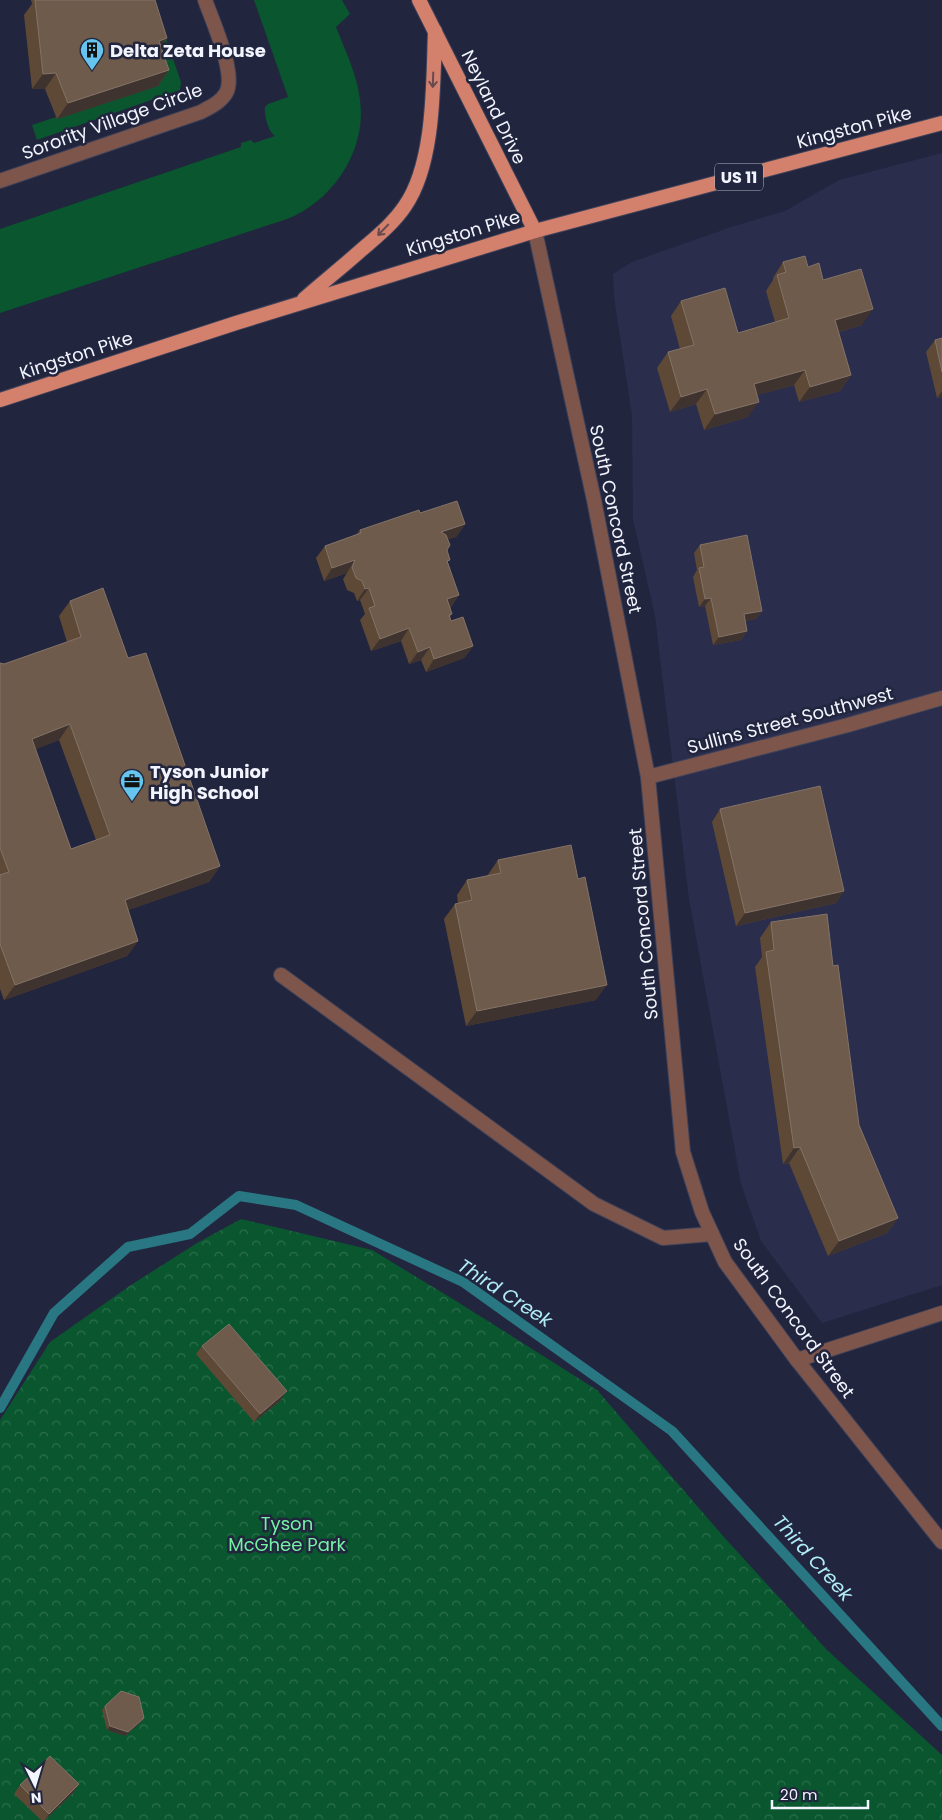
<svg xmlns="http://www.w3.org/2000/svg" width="942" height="1820" viewBox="0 0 942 1820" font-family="Poppins,sans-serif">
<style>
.built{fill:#2a2d4c}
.grass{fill:#09562f}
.park{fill:url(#park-crowns)}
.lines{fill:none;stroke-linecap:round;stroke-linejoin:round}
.stream{stroke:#287783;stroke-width:10}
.service-casing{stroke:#3f4259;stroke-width:16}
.minor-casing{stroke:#3f4259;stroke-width:16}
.tertiary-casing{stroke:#3f4259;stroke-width:16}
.primary-casing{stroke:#3f4259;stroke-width:16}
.service{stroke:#7e554b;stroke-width:14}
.minor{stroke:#7e554b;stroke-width:14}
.tertiary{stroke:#7e554b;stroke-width:14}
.primary{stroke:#d3806c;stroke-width:14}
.wall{fill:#5e4936;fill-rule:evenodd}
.shaded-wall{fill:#3f3330}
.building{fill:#6e5b4c;stroke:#837368;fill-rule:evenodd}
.oneway{stroke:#694950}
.labels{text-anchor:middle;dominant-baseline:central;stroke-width:5;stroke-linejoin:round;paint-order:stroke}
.shield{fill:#22253e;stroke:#b4b6c4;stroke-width:1}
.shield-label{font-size:16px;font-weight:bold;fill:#f2f4fe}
.poi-label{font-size:18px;font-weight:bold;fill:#f2f4fe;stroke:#22253e;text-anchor:start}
.street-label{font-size:18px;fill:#f2f4fe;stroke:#22253e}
.park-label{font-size:18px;fill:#74f2a4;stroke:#22253e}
.water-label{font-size:19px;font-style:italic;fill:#afecf6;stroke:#22253e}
</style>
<defs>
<pattern id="park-crowns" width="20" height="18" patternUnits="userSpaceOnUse" patternTransform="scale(1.25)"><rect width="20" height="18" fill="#09562f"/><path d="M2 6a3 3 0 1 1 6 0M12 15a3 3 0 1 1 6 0" fill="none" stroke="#2d6f4e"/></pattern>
</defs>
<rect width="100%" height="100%" fill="#22253e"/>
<path class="built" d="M942,153V1285L822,1323L761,1241L741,1184L689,899L655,616L633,519L632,416L614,297L613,274L632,262L731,227L785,211L839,180Z"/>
<g class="grass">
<path d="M254,0H342L350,14L336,27C345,50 357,74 360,100C367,150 333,201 287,219L0,313V229L241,147V143L251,140L254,143L275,136C268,131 264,116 265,107L268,104L288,97Z"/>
<path d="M155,6L181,82L180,90L37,140L32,125L56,117L57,119L158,86Z"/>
</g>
<path class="park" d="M241,1219L372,1250L456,1301L597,1390L723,1536L827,1650L942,1755V1820H0V1420L50,1342L131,1285L197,1243Z"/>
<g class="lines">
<path class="stream" d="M0,1408L54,1313L128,1247L190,1234L239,1196L296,1205L463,1282L672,1431L942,1726"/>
<g class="service-casing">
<path id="service" d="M281,975L594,1204L663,1238L712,1234"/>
</g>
<g class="minor-casing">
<g id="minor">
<path d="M0,181L201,112C210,107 220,103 226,93C237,75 212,20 205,0"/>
<path d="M648,777L848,725L942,698"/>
<path d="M797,1360L942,1313"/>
</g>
</g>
<g class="tertiary-casing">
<path id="tertiary" d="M535,231L594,500L648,777L683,1152L702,1212L725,1262L797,1360L942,1542"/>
</g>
<g class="primary-casing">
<g id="primary">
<path d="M419,0L535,231"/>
<path d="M304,299C322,283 341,268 359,252C375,238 393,224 405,206C435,163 433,83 435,31"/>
<path d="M0,400L236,323L535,231L942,123"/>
</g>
</g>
<use href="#service" class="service"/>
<use href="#minor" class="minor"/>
<use href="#tertiary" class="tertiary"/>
<use href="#primary" class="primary"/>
</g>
<g class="wall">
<path d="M31,0H155L167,38L161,46L169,70L158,86L57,119L45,89H32L24,15L32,4Z"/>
<path d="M783,262L808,267L823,280L862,325L839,332L851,375L840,391L799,402L794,385L757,395L748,417L704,430L696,404L670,412L657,368L668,352L680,349L671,316L681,301L738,333L775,322L766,291L773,280V278Z"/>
<path d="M942,338V397L937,398L926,352L935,340Z"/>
<path d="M420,513L465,524L456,537L448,539L447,550L448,563L459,595L450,608L452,614L450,617L451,621L473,646L464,658L426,672L421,660L409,664L401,641L371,651L360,620L365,614L360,600L357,601L354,593L347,590L343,579L347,573L324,581L316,558L325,546L356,535L360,530Z"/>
<path d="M700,545L762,611L756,619L745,621L747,631L741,640L713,645L705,606L699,607L693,577L697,570L694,553Z"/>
<path d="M70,601L128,658L220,866L209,882L128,910L138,941L127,956L4,1000L0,989V663L4,664L67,642L59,616ZM59,740L96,840L71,849L35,749Z"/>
<path d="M720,809L844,891L836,903L736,926L712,822Z"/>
<path d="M498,860L596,1000L466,1026L444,919L455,904L458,903L457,895L467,880L487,876Z"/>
<path d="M771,922L833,966L859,1125L898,1218L887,1233L828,1256L789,1163L783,1164L755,967L762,957L760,938Z"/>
<path d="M202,1346L281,1400L254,1422L196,1354Z"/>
<path d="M105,1706L144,1718L141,1722L125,1736L107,1730L102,1710Z"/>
<path d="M79,1784L73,1793L45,1820H41L14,1794L20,1785Z"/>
</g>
<g class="shaded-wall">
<path d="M167,38L156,54L159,41Z"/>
<path d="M169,70L158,86L57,119L68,103Z"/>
<path d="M56,73L45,89H32L43,74Z"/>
<path d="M873,309L862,325L825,336L835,320Z"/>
<path d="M805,370L794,385L743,399L754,384Z"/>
<path d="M851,375L840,391L799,402L810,387Z"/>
<path d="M707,389L696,404L670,412L681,397Z"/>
<path d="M942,391V397L937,398Z"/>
<path d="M759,402L748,417L704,430L715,414Z"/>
<path d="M465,524L456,537L432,544L441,532Z"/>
<path d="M355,560L347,573L324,581L332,568Z"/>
<path d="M369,588L360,600L357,601L365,589Z"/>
<path d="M459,595L450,607L438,612L447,599Z"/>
<path d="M711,598L705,606L699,607L705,599Z"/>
<path d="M762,611L756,619L738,623L744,614Z"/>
<path d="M409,628L401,641L371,651L380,639Z"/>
<path d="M747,631L741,640L713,645L719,637Z"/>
<path d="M473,646L464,658L426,672L434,659Z"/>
<path d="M430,647L421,660L409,664L418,652Z"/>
<path d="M70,724L59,740L21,755L32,739Z"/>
<path d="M220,866L209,882L114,915L125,900Z"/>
<path d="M844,891L836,903L736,926L745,913Z"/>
<path d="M138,941L127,956L4,1000L15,985Z"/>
<path d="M607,985L596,1000L466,1026L477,1011Z"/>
<path d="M800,1147L789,1163L783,1164L794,1148Z"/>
<path d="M898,1218L887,1233L828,1256L839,1241Z"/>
<path d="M287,1391L281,1400L254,1422L260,1414Z"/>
<path d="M144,1718L141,1722L125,1736L107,1730L110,1726Z"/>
<path d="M79,1784L73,1793L45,1820L49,1814Z"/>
</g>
<g class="building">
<path d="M35,0H155L167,38L159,41L169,70L68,103L56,73L43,74Z"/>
<path d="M805,256L808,267L819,263L823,280L861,269L873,309L835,320L851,375L810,387L805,370L754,384L759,402L715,414L707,389L681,397L668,352L694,345L681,301L725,288L738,333L789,318L777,275L786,272L783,262Z"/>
<path d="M942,338V372L935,340Z"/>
<path d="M457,501L465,524L441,532L446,535L450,545L447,550L450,560L447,561L459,595L447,599L452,614L449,615L451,621L463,617L473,646L434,659L430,647L418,652L409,628L380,639L369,608L375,606L369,588L365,589L362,581L356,578L352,567L355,560L332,568L325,546L361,533L360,530L419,510L420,513Z"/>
<path d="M747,535L762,611L744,614L747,631L719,637L711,598L705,599L699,568L704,567L700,545Z"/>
<path d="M103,588L128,658L146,653L220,866L125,900L138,941L15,985L0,944V875L9,872L0,848V663L4,664L81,637L70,601ZM70,724L110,835L71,849L32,739Z"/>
<path d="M820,786L844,891L745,913L720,809Z"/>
<path d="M571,845L578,879L585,877L607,985L477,1011L455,904L472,900L467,880L501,873L498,860Z"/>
<path d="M827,914L833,966L838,965L859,1125L898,1218L839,1241L800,1147L794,1148L766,952L774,950L771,922Z"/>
<path d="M229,1324L287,1391L260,1414L202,1346Z"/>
<path d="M121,1691L139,1697L144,1718L128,1732L110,1726L105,1706Z"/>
<path d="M50,1756L79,1784L49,1814L20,1785Z"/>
</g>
<defs><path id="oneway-shaft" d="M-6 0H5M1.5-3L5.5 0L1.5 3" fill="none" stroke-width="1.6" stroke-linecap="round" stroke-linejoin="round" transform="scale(1.25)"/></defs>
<g class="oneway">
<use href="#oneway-shaft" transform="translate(433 80) rotate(92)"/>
<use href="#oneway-shaft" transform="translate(383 230) rotate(134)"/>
</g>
<defs>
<g id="building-pin" transform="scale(1.25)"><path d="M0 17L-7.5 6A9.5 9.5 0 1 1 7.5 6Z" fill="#65c5ef" stroke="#22253e"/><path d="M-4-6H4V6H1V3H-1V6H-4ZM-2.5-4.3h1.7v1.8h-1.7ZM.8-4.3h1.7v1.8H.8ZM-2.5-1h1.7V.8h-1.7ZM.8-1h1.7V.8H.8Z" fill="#111"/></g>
<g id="office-pin" transform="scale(1.25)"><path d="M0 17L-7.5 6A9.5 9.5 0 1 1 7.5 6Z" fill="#65c5ef" stroke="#22253e"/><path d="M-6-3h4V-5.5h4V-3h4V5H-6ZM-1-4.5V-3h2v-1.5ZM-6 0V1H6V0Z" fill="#111"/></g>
</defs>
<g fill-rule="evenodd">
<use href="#building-pin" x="92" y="50"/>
<use href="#office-pin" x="132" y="781"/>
</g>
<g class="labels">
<rect class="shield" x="715" y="163.5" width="48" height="27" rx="4"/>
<g class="shield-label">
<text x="739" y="177">US 11</text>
</g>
<g class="poi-label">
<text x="110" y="50">Delta Zeta House</text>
<text x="150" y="771">Tyson Junior<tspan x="150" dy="21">High School</tspan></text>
</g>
<g class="street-label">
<text transform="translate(494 107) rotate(64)">Neyland Drive</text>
<text transform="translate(112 121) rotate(-20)">Sorority Village Circle</text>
<text transform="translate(854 127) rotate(-15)">Kingston Pike</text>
<text transform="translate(463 233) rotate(-17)">Kingston Pike</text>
<text transform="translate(76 355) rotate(-18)">Kingston Pike</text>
<text transform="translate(616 519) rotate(78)">South Concord Street</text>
<text transform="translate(790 720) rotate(-15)">Sullins Street Southwest</text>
<text transform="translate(643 924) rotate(-95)">South Concord Street</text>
<text transform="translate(794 1318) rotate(54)">South Concord Street</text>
</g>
<g class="park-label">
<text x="287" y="1523">Tyson<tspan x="287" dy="21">McGhee Park</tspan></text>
</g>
<g class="water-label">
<text transform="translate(505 1293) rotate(33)">Third Creek</text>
<text transform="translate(813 1558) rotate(48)">Third Creek</text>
</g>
</g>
<g transform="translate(35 1785) rotate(175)" stroke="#22253e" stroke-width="4" paint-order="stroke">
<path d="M0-4L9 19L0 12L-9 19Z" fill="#f2f4fe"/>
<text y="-8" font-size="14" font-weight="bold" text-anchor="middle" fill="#f2f4fe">N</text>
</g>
<path d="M772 1800v8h96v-8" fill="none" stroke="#f2f4fe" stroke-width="2.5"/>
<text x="780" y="1800" font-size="15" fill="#f2f4fe" stroke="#22253e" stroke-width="4" paint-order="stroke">20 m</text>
</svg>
